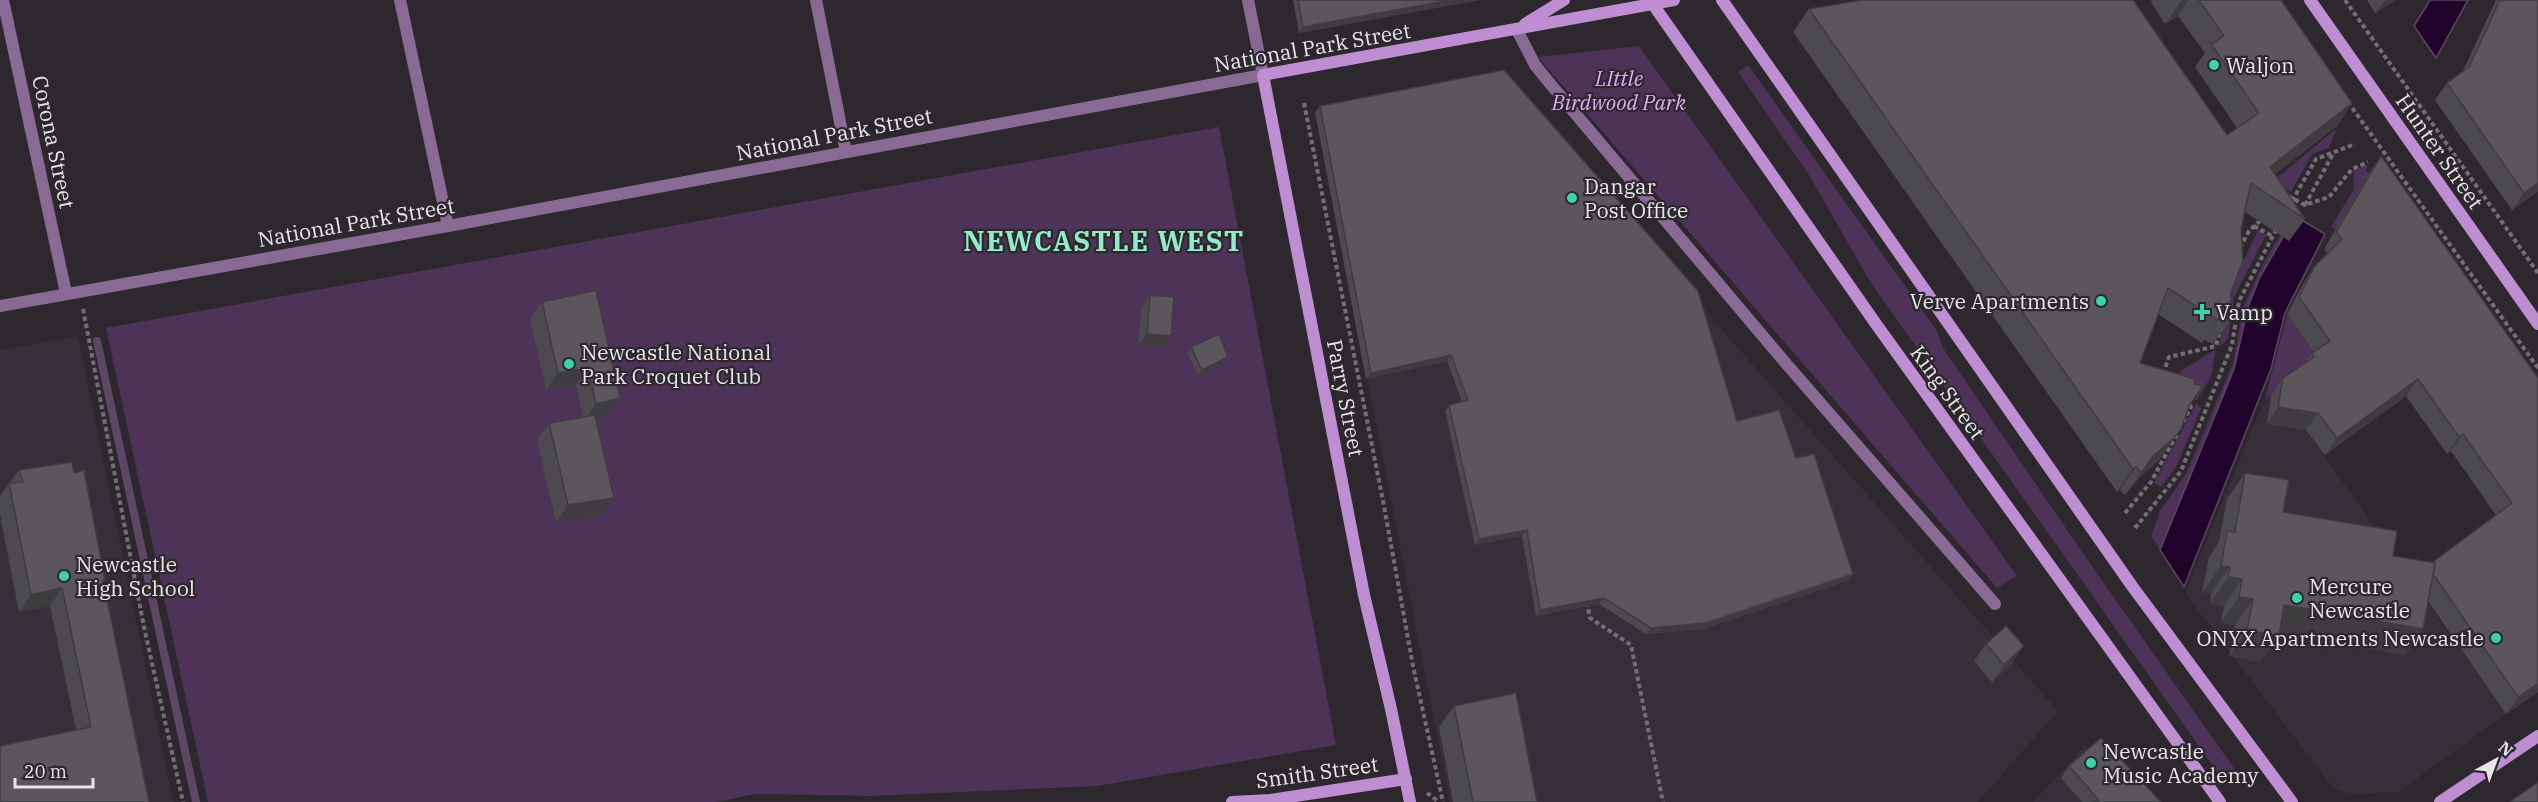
<svg xmlns="http://www.w3.org/2000/svg" width="2538" height="802" viewBox="0 0 2538 802" font-family="'IBM Plex Serif',serif">
<style>
.built{fill:#362e39}
.green{fill:#4d3357}
.water{fill:#21032b;stroke:#5d4764;stroke-width:1.5}
.lines{fill:none;stroke-linecap:round;stroke-linejoin:round}
.stream{stroke:#5d4764;stroke-width:8}
.path{stroke:#726e73;stroke-width:4;stroke-dasharray:4.5 3;stroke-linecap:butt}
.lane{stroke:#896a94;stroke-width:12}
.street{stroke:#896a94;stroke-width:12}
.secondary{stroke:#bf8dd1;stroke-width:12}
.wall{fill:#4d4a4f}
.shaded-wall{fill:#3f3c40}
.building{fill:#5a565c;stroke:#3f3c40;stroke-width:1.5}
.poi-dot{fill:#3dd4a3;stroke:#2c282e;stroke-width:2}
.labels{text-anchor:middle;dominant-baseline:central;stroke-width:4.5;stroke-linejoin:round;paint-order:stroke}
.street-label{font-size:21px;fill:#e8e6e9;stroke:#2c282e}
.poi-label{font-size:21px;fill:#e8e6e9;stroke:#2c282e;text-anchor:start}
.park-label{font-size:21px;font-style:italic;fill:#e6a8fd;stroke:#2c282e}
.district-label{font-size:27px;font-weight:bold;letter-spacing:1.5px;fill:#93ecc9;stroke:#2c282e}
</style>
<rect width="100%" height="100%" fill="#2c282e"/>
<g class="built">
<path d="M1315,112L1693,297L2058,711L1978,802H1450Z"/>
<path d="M78,336L173,802H0V350Z"/>
<path d="M2278,390L2506,714L2398,792L2350,794L2333,788L2185,593L2265,399Z"/>
<path d="M2086,745L2136,802H2033Z"/>
</g>
<g class="green">
<path d="M1639,46L2017,576L1997,588L1538,57Z"/>
<path d="M1748,65L1937,331L1943,348L2080,549L2238,774L2225,783L1871,283L1809,175L1738,72Z"/>
<path d="M1219,127L1336,745L1097,786L871,796L755,794L716,802H208L106,328Z"/>
<path d="M2337,128L2329,148L2312,154L2291,192L2272,182Z"/>
<path d="M2366,165L2368,168L2366,171L2369,173L2336,230L2331,227L2354,189L2353,171Z"/>
<path d="M2294,212L2296,214L2259,279L2248,307L2234,369L2160,550L2151,536L2160,511L2186,474L2233,363L2244,305L2263,264Z"/>
<path d="M2258,230L2266,235L2234,297L2228,339L2219,347L2229,292Z"/>
<path d="M2287,314L2318,358L2302,374L2265,399Z"/>
<path d="M2216,349L2211,377L2196,401L2179,377V372Z"/>
<path d="M2197,402L2201,409L2176,467L2161,487L2154,483Z"/>
</g>
<g class="water">
<path d="M2430,0H2468L2436,58L2414,26Z"/>
<path d="M2295,216L2325,234L2285,313L2271,369L2184,587L2160,550L2234,369L2248,307L2259,279Z"/>
</g>
<g class="lines">
<path class="stream" d="M97,341L196,802"/>
<g class="path">
<path d="M2345,0L2538,273"/>
<path d="M2348,102L2538,368"/>
<path d="M1304,103L1384,506L1413,666L1443,802"/>
<path d="M2288,196L2305,205L2329,197L2352,169L2368,162"/>
<path d="M2292,201L2316,159L2355,144"/>
<path d="M2305,205L2333,154"/>
<path d="M2254,226L2272,236"/>
<path d="M2240,248L2249,231L2262,219"/>
<path d="M83,309L144,627L183,802"/>
<path d="M2163,374L2169,357L2216,346L2219,334"/>
<path d="M2183,422L2191,407L2187,403"/>
<path d="M2125,513L2151,482L2177,434"/>
<path d="M2135,528L2181,471L2232,345L2239,301L2277,228"/>
<path d="M1587,602L1590,618L1631,645L1663,802"/>
<path d="M1427,793L1439,802"/>
</g>
<path class="lane" d="M1517,30L1535,65L1552,86L1783,360L1995,604"/>
<g class="street">
<path d="M3,0L66,293"/>
<path d="M400,0L448,226"/>
<path d="M816,0L846,152"/>
<path d="M0,306L448,226L1263,75L1248,0"/>
</g>
<g class="secondary">
<path d="M1650,0L1876,324L2220,802"/>
<path d="M1722,0L2132,586L2292,802"/>
<path d="M2310,0L2538,324"/>
<path d="M1525,24L1564,0"/>
<path d="M1232,802L1270,800L1406,779"/>
<path d="M1410,802L1391,709L1364,595L1263,75L1674,0"/>
<path d="M2440,802L2538,736"/>
</g>
</g>
<g class="wall">
<path d="M1293,0H1479L1299,33Z"/>
<path d="M2152,0H2281L2352,103L2337,126L2275,174L2305,219L2289,241L2245,212L2231,292L2229,322L2213,344L2204,340L2202,343L2158,314L2140,363L2190,404L2181,429L2159,460L2139,478L2125,495L2120,490L2117,492L1793,32L1809,9L2227,135L2237,128L2195,67L2205,53L2178,16L2165,24L2151,2Z"/>
<path d="M2367,0H2395L2375,13Z"/>
<path d="M2496,0H2538V191L2512,210L2435,100L2447,83L2463,71Z"/>
<path d="M1320,106L1737,421L1796,458L1853,574L1849,580L1702,629L1646,634L1599,604L1536,616L1522,536L1475,545L1445,411L1449,405L1462,402L1447,361L1366,379L1315,112Z"/>
<path d="M2381,156L2538,378V692L2506,714L2428,601L2423,629L2405,655L2279,633L2260,662L2229,656L2235,625L2221,623L2224,606L2210,603L2211,593L2202,592L2209,557L2219,542L2227,499L2245,473L2283,512L2393,556L2433,562L2496,515L2451,451L2447,454L2406,396L2325,455L2306,430L2267,424L2271,395L2283,378L2304,364L2312,353L2314,352L2287,314L2303,284L2314,267L2328,254L2324,249L2369,173Z"/>
<path d="M1150,295L1163,348L1138,345L1142,307Z"/>
<path d="M542,302L620,398L608,415L596,418L602,515L556,522L537,440L549,423L583,417L576,385L546,390L530,319Z"/>
<path d="M1191,347L1228,357L1224,363L1198,376L1187,353Z"/>
<path d="M19,470L74,473L105,580L103,582L149,802L76,730L50,606L19,612L0,515V496Z"/>
<path d="M1986,644L2012,663L1992,682L1974,661Z"/>
<path d="M1454,706L1537,802H1453L1439,727Z"/>
<path d="M2069,766L2161,802H2082L2061,778Z"/>
</g>
<g class="shaded-wall">
<path d="M1450,0H1479L1299,33L1303,27Z"/>
<path d="M2183,0H2189L2178,16L2165,24L2181,1Z"/>
<path d="M2386,0H2395L2375,13L2384,1Z"/>
<path d="M2352,103L2337,126L2257,187L2270,167Z"/>
<path d="M2538,183V191L2512,210L2524,193Z"/>
<path d="M2220,317L2204,340L2202,343L2217,320Z"/>
<path d="M1147,334L1171,336L1163,348L1138,345Z"/>
<path d="M1451,355L1447,361L1366,379L1371,373Z"/>
<path d="M1228,357L1224,363L1198,376L1202,370Z"/>
<path d="M588,368L576,385L546,390L558,373Z"/>
<path d="M2418,379L2406,396L2325,455L2337,438Z"/>
<path d="M620,398L608,415L584,421L596,404Z"/>
<path d="M2278,407L2318,413L2306,430L2267,424Z"/>
<path d="M2463,434L2451,451L2447,454L2459,437Z"/>
<path d="M2174,438L2159,460L2139,478L2125,495L2154,455Z"/>
<path d="M2136,467L2120,490L2117,492L2133,469Z"/>
<path d="M614,498L602,515L556,522L568,505Z"/>
<path d="M1527,530L1522,536L1475,545L1479,539Z"/>
<path d="M2221,566L2230,567L2211,593L2202,592Z"/>
<path d="M1853,574L1849,580L1702,629L1646,634L1651,628Z"/>
<path d="M2228,577L2242,579L2224,606L2210,603Z"/>
<path d="M62,588L50,606L19,612L31,595Z"/>
<path d="M2239,597L2253,599L2235,625L2221,623Z"/>
<path d="M1604,598L1599,604L1536,616L1540,610Z"/>
<path d="M2284,605L2423,629L2405,655L2266,631Z"/>
<path d="M2247,630L2279,636L2260,662L2229,656Z"/>
<path d="M2024,646L2012,663L1992,682L2004,665Z"/>
<path d="M2538,684V692L2506,714L2518,697Z"/>
</g>
<g class="building">
<path d="M1298,0H1450L1303,27Z"/>
<path d="M1862,0H2133L2227,135L2259,113L2211,44L2224,36L2199,0H2281L2352,103L2270,167L2305,219L2251,183L2241,228L2243,261L2231,292L2229,322L2220,317L2217,320L2168,288L2140,363L2195,379L2194,384L2203,386L2190,404L2181,429L2174,438L2154,455L2141,473L2136,467L2133,469L1809,9Z"/>
<path d="M2500,0H2538V183L2524,193L2447,83L2469,67Z"/>
<path d="M1504,70L1698,291L1737,421L1779,410L1796,458L1814,454L1853,574L1706,623L1651,628L1604,598L1540,610L1527,530L1479,539L1449,405L1468,400L1451,355L1371,373L1320,106Z"/>
<path d="M2381,156L2538,378V684L2518,697L2433,574L2435,563L2433,562L2512,503L2463,434L2459,437L2418,379L2337,438L2318,413L2278,407L2283,378L2314,357L2312,353L2330,341L2299,297L2314,267L2342,239L2336,232Z"/>
<path d="M596,290L620,398L596,404L588,368L558,373L542,302Z"/>
<path d="M1150,295L1174,297L1171,336L1147,334Z"/>
<path d="M1219,334L1228,357L1202,370L1191,347Z"/>
<path d="M595,415L614,498L568,505L549,423Z"/>
<path d="M72,462L74,473L84,470L105,580H103L149,802H0V746L91,727L62,588L31,595L9,483L23,482L19,470Z"/>
<path d="M2245,473L2289,480L2283,512L2397,531L2393,556L2435,563L2423,629L2284,605L2279,636L2247,630L2253,599L2239,597L2242,579L2228,577L2230,567L2221,566L2227,531L2235,532Z"/>
<path d="M2006,626L2024,646L2004,665L1986,644Z"/>
<path d="M1516,693L1537,802H1473L1454,706Z"/>
<path d="M2101,738L2161,802H2091L2099,800L2069,766Z"/>
<path d="M2538,782V802H2510Z"/>
</g>
<g class="poi-dot">
<circle cx="2214" cy="65" r="6"/>
<circle cx="1572" cy="198" r="6"/>
<circle cx="2101" cy="301" r="6"/>
<path d="M2199 303h6v6h6v6h-6v6h-6v-6h-6v-6h6z"/>
<circle cx="569" cy="364" r="6"/>
<circle cx="64" cy="576" r="6"/>
<circle cx="2297" cy="598" r="6"/>
<circle cx="2496" cy="638" r="6"/>
<circle cx="2091" cy="763" r="6"/>
</g>
<g class="labels">
<g class="street-label">
<text transform="translate(1312 47) rotate(-10)">National Park Street</text>
<text transform="translate(834 134) rotate(-11)">National Park Street</text>
<text transform="translate(54 142) rotate(78)">Corona Street</text>
<text transform="translate(2440 151) rotate(55)">Hunter Street</text>
<text transform="translate(356 222) rotate(-10)">National Park Street</text>
<text transform="translate(1948 392) rotate(54)">King Street</text>
<text transform="translate(1346 398) rotate(79)">Parry Street</text>
<text transform="translate(1317 772) rotate(-8)">Smith Street</text>
</g>
<g class="poi-label">
<text x="2226" y="65">Waljon</text>
<text x="1584" y="186">Dangar<tspan x="1584" dy="24">Post Office</tspan></text>
<text x="2089" y="301" text-anchor="end">Verve Apartments</text>
<text x="2216" y="312">Vamp</text>
<text x="581" y="352">Newcastle National<tspan x="581" dy="24">Park Croquet Club</tspan></text>
<text x="76" y="564">Newcastle<tspan x="76" dy="24">High School</tspan></text>
<text x="2309" y="586">Mercure<tspan x="2309" dy="24">Newcastle</tspan></text>
<text x="2484" y="638" text-anchor="end">ONYX Apartments Newcastle</text>
<text x="2103" y="751">Newcastle<tspan x="2103" dy="24">Music Academy</tspan></text>
</g>
<g class="park-label">
<text x="1619" y="78">LIttle<tspan x="1619" dy="24">Birdwood Park</tspan></text>
</g>
<g class="district-label">
<text x="1104" y="240">NEWCASTLE WEST</text>
</g>
</g>
<g transform="translate(2496 760) rotate(41)" stroke="#2c282e" stroke-width="4.5" paint-order="stroke">
<path d="M0-4.5L10 22L0 15L-10 22Z" fill="#e8e6e9"/>
<text y="-9" font-size="16" font-weight="bold" text-anchor="middle" fill="#e8e6e9">N</text>
</g>
<path d="M15 778v9h78v-9" fill="none" stroke="#e8e6e9" stroke-width="3"/>
<text x="24" y="778" font-size="18" fill="#e8e6e9" stroke="#2c282e" stroke-width="4.5" paint-order="stroke">20 m</text>
</svg>
